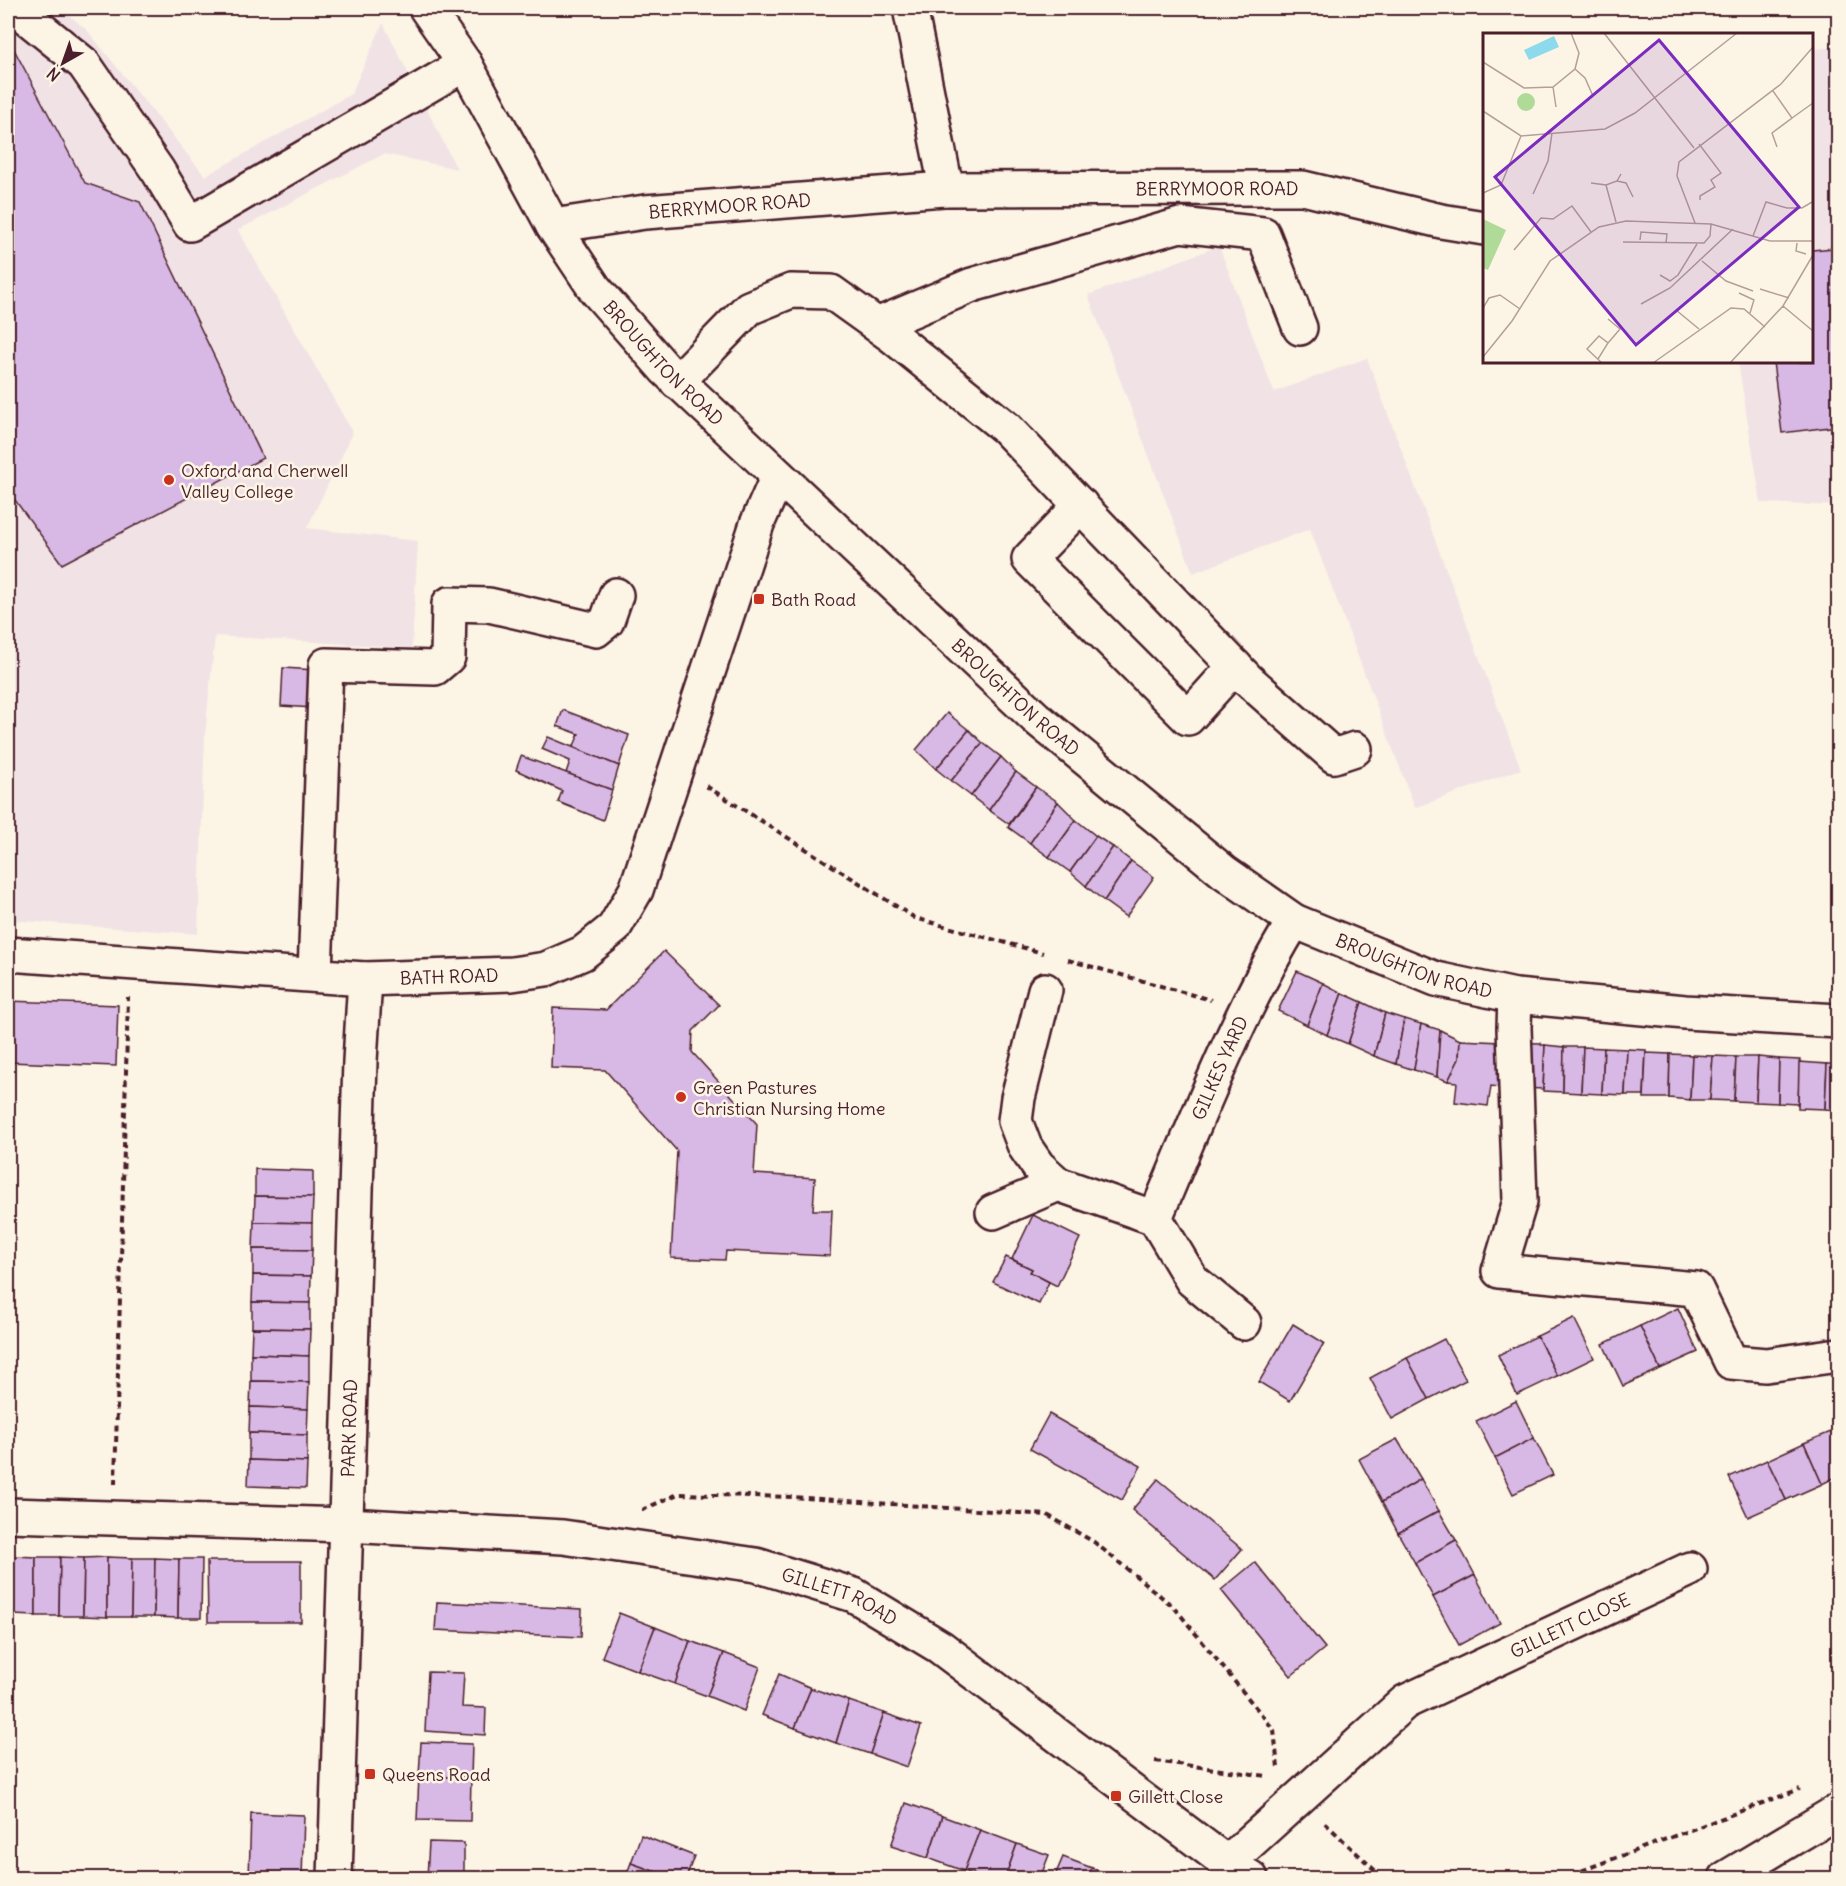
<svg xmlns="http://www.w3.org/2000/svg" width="1846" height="1886" viewBox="0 0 1846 1886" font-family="Delius,sans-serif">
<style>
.built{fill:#f1e3e5}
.building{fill:#d8b8e4;stroke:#4a1f2b;stroke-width:1.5}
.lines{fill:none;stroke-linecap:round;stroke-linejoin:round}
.minor-casing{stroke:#4a1f2b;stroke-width:38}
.major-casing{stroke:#4a1f2b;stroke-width:38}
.path{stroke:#4a1f2b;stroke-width:4;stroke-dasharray:6 4.5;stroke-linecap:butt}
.minor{stroke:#fcf5e5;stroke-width:33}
.major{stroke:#fcf5e5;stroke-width:33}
.poi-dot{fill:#c8321e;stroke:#fcf5e5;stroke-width:2}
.labels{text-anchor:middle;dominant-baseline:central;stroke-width:5;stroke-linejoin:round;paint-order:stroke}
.street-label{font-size:18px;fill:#4a1f2b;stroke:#fcf5e5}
.poi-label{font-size:18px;fill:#4a1f2b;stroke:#fcf5e5;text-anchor:start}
.inset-road{fill:none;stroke:#b59f9b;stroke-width:1.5}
.view{fill:#7b2cbf;fill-opacity:0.15;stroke:#7b2cbf;stroke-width:3}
.inset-edge{fill:none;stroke:#4a1f2b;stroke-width:3}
</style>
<rect width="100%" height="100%" fill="#fcf5e5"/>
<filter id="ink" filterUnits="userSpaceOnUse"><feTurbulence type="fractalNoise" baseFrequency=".0167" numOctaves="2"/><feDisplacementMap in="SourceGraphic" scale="12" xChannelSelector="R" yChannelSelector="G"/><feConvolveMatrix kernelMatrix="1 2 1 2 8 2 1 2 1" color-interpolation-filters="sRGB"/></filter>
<g filter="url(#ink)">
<g class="built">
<path d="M8,8H60L87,30L205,176L351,94L383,23L457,169L384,154L238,230L353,433L307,528L418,541L412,648L215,636L205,735L198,934L8,920Z"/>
<path d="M1838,47V506L1761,503L1738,362H1812V49Z"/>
<path d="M1219,246L1274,392L1367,358L1521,769L1415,808L1310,529L1193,573L1088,295Z"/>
</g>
<g class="building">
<path d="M8,38L85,183L140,202L263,458L62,564L12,496L8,499Z"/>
<path d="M1834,248L1838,286V426L1782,433L1773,362H1812V250Z"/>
<path d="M283,668L316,670L314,708L281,706Z"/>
<path d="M563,710L629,735L619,766L573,748L579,734L557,726Z"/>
<path d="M947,713L969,730L936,769L916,750Z"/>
<path d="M969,730L983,743L951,781L936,769Z"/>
<path d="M548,737L619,766L612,790L566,773L570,761L542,749Z"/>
<path d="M983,743L1001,757L971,796L951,781Z"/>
<path d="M521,756L612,790L603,820L558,802L562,791L516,770Z"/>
<path d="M1001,757L1016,772L989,810L971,796Z"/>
<path d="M1016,772L1036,787L1009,824L989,810Z"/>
<path d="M1036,787L1058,802L1030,843L1008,827Z"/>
<path d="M1058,802L1076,820L1049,857L1030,843Z"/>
<path d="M1076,820L1096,836L1070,872L1049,857Z"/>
<path d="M1096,836L1113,847L1086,886L1070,872Z"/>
<path d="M1113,847L1131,861L1104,901L1086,886Z"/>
<path d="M1131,861L1154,877L1126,917L1104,901Z"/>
<path d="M664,951L719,1005L693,1031L692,1052L757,1124L754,1174L815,1178L813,1210H832L830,1256L726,1251L725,1260L671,1258L677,1151L605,1070L551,1068L553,1008L606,1010Z"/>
<path d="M1297,971L1323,983L1307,1025L1278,1011Z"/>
<path d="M1323,983L1342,993L1327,1035L1307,1025Z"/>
<path d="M1342,993L1362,1002L1348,1044L1327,1035Z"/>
<path d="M8,1001L118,1005L116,1066L8,1062Z"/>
<path d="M1362,1002L1385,1013L1374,1056L1348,1044Z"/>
<path d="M1385,1013L1404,1019L1396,1064L1374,1056Z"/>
<path d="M1404,1019L1421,1024L1414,1070L1396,1064Z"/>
<path d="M1421,1024L1440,1030L1437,1077L1414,1070Z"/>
<path d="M1440,1030L1460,1040L1459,1059L1448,1081L1437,1077Z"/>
<path d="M1460,1040L1501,1042L1499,1087L1491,1086L1488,1106L1455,1102L1457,1082L1448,1081L1459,1059Z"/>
<path d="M1501,1042L1541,1043V1045H1545L1543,1089L1499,1087Z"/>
<path d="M1545,1045L1564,1047L1563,1092L1543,1091Z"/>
<path d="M1564,1047H1583L1581,1093L1563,1092Z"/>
<path d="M1583,1047L1604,1048L1602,1094L1581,1093Z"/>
<path d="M1604,1048L1627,1049L1625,1095L1602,1094Z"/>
<path d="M1627,1049L1646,1050L1644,1095H1625Z"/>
<path d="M1646,1053L1670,1054L1669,1098H1644Z"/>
<path d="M1670,1054L1692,1055L1690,1100L1669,1098Z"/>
<path d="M1692,1055L1713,1056L1710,1100H1690Z"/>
<path d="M1713,1056L1736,1057L1734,1101L1710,1100Z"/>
<path d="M1736,1057H1758L1756,1102L1734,1101Z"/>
<path d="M1758,1057L1779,1059L1778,1103L1756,1102Z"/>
<path d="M1779,1059L1800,1060L1798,1104L1778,1103Z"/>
<path d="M1799,1062L1827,1064L1825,1109L1798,1108Z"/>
<path d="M1827,1064H1838V1110L1825,1109Z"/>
<path d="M255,1169L313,1171V1197L255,1196Z"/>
<path d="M255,1196L313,1197L312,1223L254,1222Z"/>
<path d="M1033,1215L1080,1238L1057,1286L1030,1272L1032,1269L1012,1259Z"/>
<path d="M254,1222L312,1223V1250L253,1249Z"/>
<path d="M253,1249L312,1250L311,1276L253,1275Z"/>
<path d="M1006,1257L1032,1269L1030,1272L1049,1282L1039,1304L993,1282Z"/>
<path d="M253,1275L311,1276L310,1303L252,1302Z"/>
<path d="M252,1302L310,1303V1329L252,1328Z"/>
<path d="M1678,1308L1698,1352L1660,1369L1640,1326Z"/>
<path d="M1574,1318L1594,1358L1557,1376L1537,1336Z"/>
<path d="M1293,1324L1324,1343L1290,1401L1259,1382Z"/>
<path d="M1640,1326L1660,1369L1623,1386L1603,1344Z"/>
<path d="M252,1328L310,1329L309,1356L251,1354Z"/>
<path d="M1537,1336L1557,1376L1517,1395L1498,1355Z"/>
<path d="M1444,1339L1466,1380L1429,1399L1407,1358Z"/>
<path d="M251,1354L309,1356V1382L251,1381Z"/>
<path d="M1407,1358L1429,1399L1392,1419L1370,1378Z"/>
<path d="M251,1381L309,1382L308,1409L250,1407Z"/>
<path d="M1516,1401L1534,1438L1495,1458L1476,1421Z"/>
<path d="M250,1407L308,1409L307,1435L249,1433Z"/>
<path d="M1049,1414L1141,1466L1122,1500L1030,1449Z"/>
<path d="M1838,1429V1476L1822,1484L1804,1443Z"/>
<path d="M249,1433L307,1435V1462L249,1460Z"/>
<path d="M1534,1438L1553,1475L1513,1494L1495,1458Z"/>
<path d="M1397,1439L1421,1479L1382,1502L1359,1459Z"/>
<path d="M1804,1443L1822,1484L1786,1500L1767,1460Z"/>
<path d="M249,1460L307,1462L306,1488L248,1486Z"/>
<path d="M1767,1460L1786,1500L1748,1517L1729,1477Z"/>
<path d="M1158,1479L1242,1549L1215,1580L1132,1510Z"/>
<path d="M1421,1479L1439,1511L1398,1533L1382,1502Z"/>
<path d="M1439,1511L1456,1540L1415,1563L1398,1533Z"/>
<path d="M1456,1540L1475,1575L1433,1597L1415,1563Z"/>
<path d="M8,1556H13L12,1615H8Z"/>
<path d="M13,1556L36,1557V1616L12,1615Z"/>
<path d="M36,1557H60L59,1616H36Z"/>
<path d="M60,1557L84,1558L83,1616H59Z"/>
<path d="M107,1557V1617L83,1616L84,1558Z"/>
<path d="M107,1557L132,1558L131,1617H107Z"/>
<path d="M132,1558H155L154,1617H131Z"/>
<path d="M155,1558L179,1559L178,1618L154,1617Z"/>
<path d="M179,1559H202L201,1618H178Z"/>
<path d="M207,1561H301V1622H208Z"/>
<path d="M1255,1562L1325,1648L1291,1676L1221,1590Z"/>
<path d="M1475,1575L1500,1623L1459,1645L1433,1597Z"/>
<path d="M437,1602L582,1609L581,1637L435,1630Z"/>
<path d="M619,1613L655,1627L638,1671L602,1657Z"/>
<path d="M655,1627L690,1641L675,1684L638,1671Z"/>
<path d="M690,1641L724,1653L707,1696L675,1684Z"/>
<path d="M724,1653L760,1667L744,1711L707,1696Z"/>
<path d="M428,1672L464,1673L462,1707L486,1708L485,1735L425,1731Z"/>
<path d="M779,1674L811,1688L795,1728L762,1715Z"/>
<path d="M811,1688L849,1701L836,1743L795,1728Z"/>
<path d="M849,1701L884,1713L870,1754L836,1743Z"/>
<path d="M884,1713L921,1726L907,1767L870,1754Z"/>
<path d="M421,1742L472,1744L471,1778L419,1776Z"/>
<path d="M419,1776L471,1778L470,1821L417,1820Z"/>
<path d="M906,1803L942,1816L928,1858L891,1846Z"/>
<path d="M251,1813L304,1815L302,1878H249Z"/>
<path d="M942,1816L980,1830L964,1871L928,1858Z"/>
<path d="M980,1830L1017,1844L1005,1878H984L964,1871Z"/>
<path d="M641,1835L694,1856L686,1878H673L631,1863Z"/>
<path d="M429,1842L464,1843V1878H427Z"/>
<path d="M1017,1844L1049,1855L1040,1878H1005Z"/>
<path d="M1063,1857L1092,1868L1088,1878H1054Z"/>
<path d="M631,1863L673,1878H625Z"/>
<path d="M1092,1868L1117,1878H1088Z"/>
</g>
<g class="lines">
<g class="minor-casing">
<g id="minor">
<path d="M15,8L84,64L158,171L190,224L465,64"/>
<path d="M910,8L944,177V189"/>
<path id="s1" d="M553,226L645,212L944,189L1303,188L1441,221L1484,228"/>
<path d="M877,325L972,285L1180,225L1263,234L1300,328"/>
<path d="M677,382L749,308L791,291L831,292L891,335L1006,428L1247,679L1334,756L1355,749"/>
<path d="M1081,505L1029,559L1188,718L1235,666"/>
<path id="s2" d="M8,954L365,979L512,974L546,969L583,953L614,928L636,890L757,524L778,476"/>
<path d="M315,974L326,665L435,668L448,657L449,604L489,605L596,630L607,621L616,595"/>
<path d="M1045,990L1018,1098L1015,1121L1025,1147L1038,1166L1058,1184"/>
<path d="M1515,996L1514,1028L1520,1201L1499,1271L1696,1289L1731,1362L1766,1365L1838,1355"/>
<path d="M993,1212L1058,1184L1155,1218"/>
<path id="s3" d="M1244,1323L1192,1280L1155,1218C1198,1118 1237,1014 1294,921"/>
<path id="s4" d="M8,1515L347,1525L563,1537L756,1565L854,1595L940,1647L1227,1863L1251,1878"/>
<path id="s5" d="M1227,1863L1405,1702L1690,1569"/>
<path id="s6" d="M335,1878L360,1061L365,979"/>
<path d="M1726,1878L1838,1811"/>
</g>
</g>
<g class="major-casing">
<g id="major">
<path id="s7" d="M426,8L465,64L553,226L595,289L666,370L1036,718L1224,872L1294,921L1436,979L1515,996L1685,1012L1838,1021"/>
</g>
</g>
<g class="path">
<path d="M706,786L915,918L1043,953"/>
<path d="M1068,960L1211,1000"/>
<path d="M115,1484L128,997"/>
<path d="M644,1511V1509L678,1494L792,1497L1047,1515L1094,1542L1174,1607L1274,1730L1278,1768"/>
<path d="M1155,1761L1267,1776"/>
<path d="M1325,1823L1383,1878"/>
<path d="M1562,1878L1800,1789"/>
</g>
<use href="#minor" class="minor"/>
<use href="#major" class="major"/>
</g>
</g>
<g class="poi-dot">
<circle cx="169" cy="480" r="6"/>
<rect x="753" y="593" width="12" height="12" rx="3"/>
<circle cx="681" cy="1097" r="6"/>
<rect x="364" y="1768" width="12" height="12" rx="3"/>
<rect x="1110" y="1790" width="12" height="12" rx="3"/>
</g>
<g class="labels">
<g class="street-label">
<text stroke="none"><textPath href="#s1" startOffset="666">BERRYMOOR ROAD</textPath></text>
<text stroke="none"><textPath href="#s1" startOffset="178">BERRYMOOR ROAD</textPath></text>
<text stroke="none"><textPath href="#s7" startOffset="429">BROUGHTON ROAD</textPath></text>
<text stroke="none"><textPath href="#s7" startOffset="915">BROUGHTON ROAD</textPath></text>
<text stroke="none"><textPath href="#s7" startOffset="1401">BROUGHTON ROAD</textPath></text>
<text stroke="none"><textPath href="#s2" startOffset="442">BATH ROAD</textPath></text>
<text stroke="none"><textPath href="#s3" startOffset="303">GILKES YARD</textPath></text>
<text stroke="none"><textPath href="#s6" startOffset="450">PARK ROAD</textPath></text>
<text stroke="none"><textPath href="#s4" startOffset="840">GILLETT ROAD</textPath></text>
<text stroke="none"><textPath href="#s5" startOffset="422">GILLETT CLOSE</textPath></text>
</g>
<g class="poi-label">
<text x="181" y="470">Oxford and Cherwell<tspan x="181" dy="21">Valley College</tspan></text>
<text x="771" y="599">Bath Road</text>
<text x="693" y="1087">Green Pastures<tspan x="693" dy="21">Christian Nursing Home</tspan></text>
<text x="382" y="1774">Queens Road</text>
<text x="1128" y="1796">Gillett Close</text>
</g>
</g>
<g transform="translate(1483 33)">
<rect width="330" height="330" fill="#fcf5e5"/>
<path d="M34 69a9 9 0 1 1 18 0a9 9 0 1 1-18 0ZM0,186L23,197L5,237L0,235Z" fill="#b0da97"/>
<path d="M71,3L76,14L46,27L41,17Z" fill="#8ddaec"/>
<path class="inset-road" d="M121,0L211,115M0,29L41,55L70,54L92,36L96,20L88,0M92,36L102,45L110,63M70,54L73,74M290,58L309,85L289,100L294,114M0,78L38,103L122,96L152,80L254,0M309,85L330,70M216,111L238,140L228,147L232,154L217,163V167M134,148L143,150L150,164M108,150L123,152L133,189M123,152L134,148L138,141M0,160L18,152L38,103M50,161L65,128L69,100M212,190L194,143L196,129L298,51L330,14M270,203L283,169L304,175H319L329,169M157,207L158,199L184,201L183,210M140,209L221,210L227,203L228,191M314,210L313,218L323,221M31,217L58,185L70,186L89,173L108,199M219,228L243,248L270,258M177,242L187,248L195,242L214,211M277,256L306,265M256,260L271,267L267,280M158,271L187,255L250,196M300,273L330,298M0,275L6,265L17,262L37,276M193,277L216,296M125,286L137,296L125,310M0,324L29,288L67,228L116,194L143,188L228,191L287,208H330M115,326L125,310L116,303L104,316L119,330M170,330L248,275L261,276L282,294M247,330L300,273L330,222"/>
<path class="view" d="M176,7L316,174L153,312L12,144Z"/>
<rect width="330" height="330" class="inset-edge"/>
</g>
<rect width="1846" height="1886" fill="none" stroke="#fcf5e5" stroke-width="30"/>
<rect x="15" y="15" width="1816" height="1856" fill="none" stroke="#4a1f2b" stroke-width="2" filter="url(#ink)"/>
<g transform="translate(63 63) rotate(220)" stroke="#fcf5e5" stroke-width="4.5" paint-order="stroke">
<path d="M0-4.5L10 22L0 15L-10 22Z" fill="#4a1f2b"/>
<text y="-9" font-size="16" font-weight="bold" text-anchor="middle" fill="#4a1f2b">N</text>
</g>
</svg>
